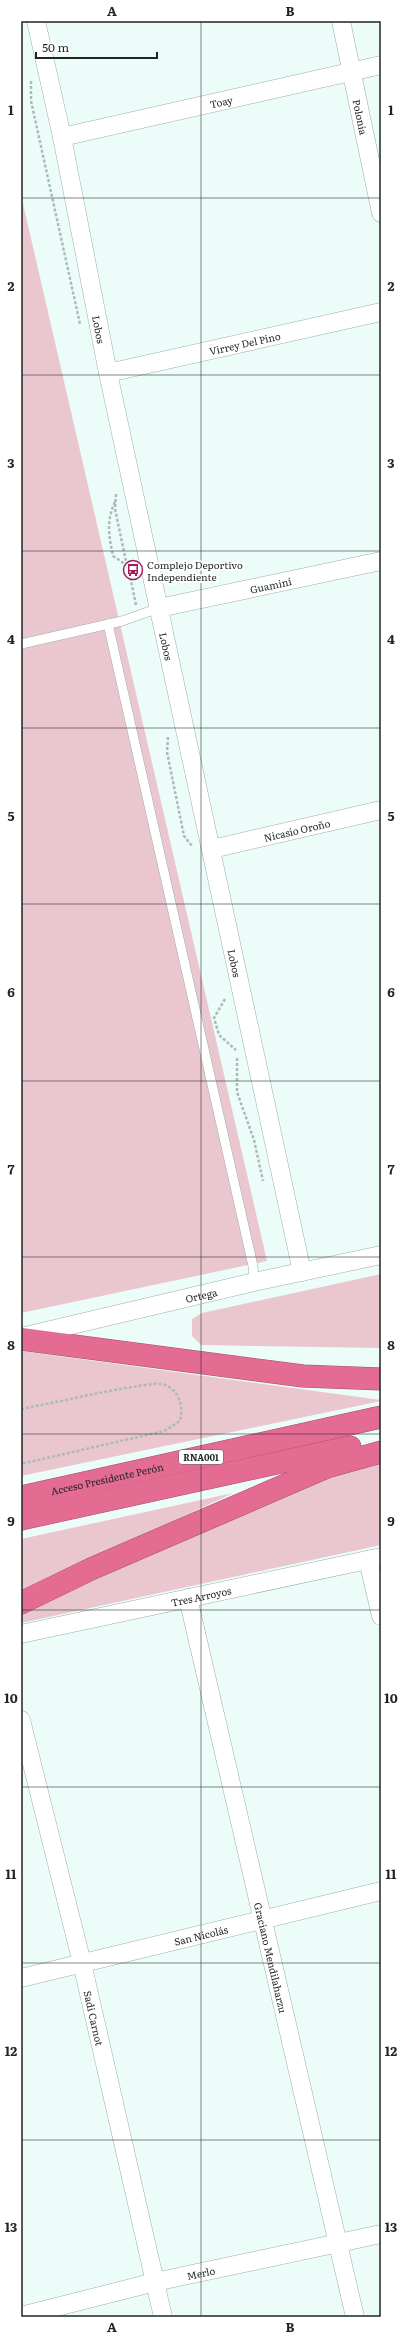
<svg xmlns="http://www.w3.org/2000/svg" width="402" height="2338" viewBox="0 0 402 2338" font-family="Literata,serif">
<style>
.green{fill:#eac7cf}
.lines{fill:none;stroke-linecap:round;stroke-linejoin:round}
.lane-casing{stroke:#9eaeab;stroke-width:10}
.street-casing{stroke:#9eaeab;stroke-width:19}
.highway-casing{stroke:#9f526c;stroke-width:23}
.path{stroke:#adbbb8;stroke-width:2.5;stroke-dasharray:3 2;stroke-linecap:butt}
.lane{stroke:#fff;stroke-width:9}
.street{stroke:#fff;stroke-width:18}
.highway{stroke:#e46b92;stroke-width:22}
.grid{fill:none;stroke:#1f2524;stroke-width:1;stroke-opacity:0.55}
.labels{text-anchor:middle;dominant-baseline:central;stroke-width:4;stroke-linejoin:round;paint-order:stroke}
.shield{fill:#fff;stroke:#626666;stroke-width:1}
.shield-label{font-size:9px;font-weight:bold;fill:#1f2524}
.street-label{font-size:10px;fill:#1f2524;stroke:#fff}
.poi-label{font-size:10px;fill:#1f2524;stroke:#fff;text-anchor:start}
.neatline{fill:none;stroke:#1f2524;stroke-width:1.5}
.grid-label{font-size:13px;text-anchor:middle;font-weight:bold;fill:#1f2524}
</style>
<rect width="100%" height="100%" fill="#ebfcf9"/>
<g class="green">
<path d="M21,195L267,1261L21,1313Z"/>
<path d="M381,1274V1348L201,1345L192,1336V1319L202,1313Z"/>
<path d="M21,1351L381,1400V1401L21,1476Z"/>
<path d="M381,1460V1545L21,1623V1608L345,1469Z"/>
<path d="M233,1493L21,1594V1539Z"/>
</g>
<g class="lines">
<g class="lane-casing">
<g id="lane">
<path d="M108,624L253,1266L254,1282"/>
<path d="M21,644L122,621L159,608"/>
</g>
</g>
<g class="street-casing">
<g id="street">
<path id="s1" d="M36,21L62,137L108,373L302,1272"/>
<path id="s2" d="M341,21L381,213"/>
<path id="s3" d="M62,137L381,65"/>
<path id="s4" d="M108,373L381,312"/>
<path id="s5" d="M159,608L381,561"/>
<path id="s6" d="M212,849L381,810"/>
<path id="s7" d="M21,1337L254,1282L381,1255"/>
<path d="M368,1560L381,1616"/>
<path id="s8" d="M188,1598L355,2317"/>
<path id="s9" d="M21,1634L381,1557"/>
<path id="s10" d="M21,1720L82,1963L163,2317"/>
<path id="s11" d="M21,1978L381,1891"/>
<path id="s12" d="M21,2316L155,2282L381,2234"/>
</g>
</g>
<g class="highway-casing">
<g id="highway">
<path d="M21,1339L303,1376L381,1379"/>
<path id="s13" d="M21,1497L381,1417"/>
<path d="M21,1519L350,1447"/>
<path d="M21,1603L91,1569L327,1467L381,1452"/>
</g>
</g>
<g class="path">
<path d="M31,81V101L80,324"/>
<path d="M116,494L115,509L127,566"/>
<path d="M115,502C106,520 109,537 113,556L128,566L136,605"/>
<path d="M168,737L167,752L184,836L192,846"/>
<path d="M225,999L214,1018L219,1035L236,1050"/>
<path d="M237,1058V1092L254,1140L263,1181"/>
<path d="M21,1409C58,1402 95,1393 132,1387C141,1386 153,1383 162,1384C179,1388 184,1407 180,1421L164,1431L21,1464"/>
</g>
<use href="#lane" class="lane"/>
<use href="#street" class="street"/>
<use href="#highway" class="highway"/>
</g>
<path class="grid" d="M201,21V2317M21,198H381M21,375H381M21,551H381M21,728H381M21,904H381M21,1081H381M21,1257H381M21,1434H381M21,1610H381M21,1787H381M21,1963H381M21,2140H381"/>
<defs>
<g id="bus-ring" transform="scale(1)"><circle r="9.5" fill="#fff" stroke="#a91b58" stroke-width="1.5"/><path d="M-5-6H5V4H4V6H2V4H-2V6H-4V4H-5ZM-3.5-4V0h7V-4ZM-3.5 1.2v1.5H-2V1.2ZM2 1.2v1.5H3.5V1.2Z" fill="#a91b58"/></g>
</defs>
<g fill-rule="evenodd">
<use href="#bus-ring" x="133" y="570"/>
</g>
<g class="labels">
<rect class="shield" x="179" y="1450" width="44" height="14" rx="3"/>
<g class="shield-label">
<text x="201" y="1457">RNA001</text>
</g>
<g class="street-label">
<text stroke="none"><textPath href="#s3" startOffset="163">Toay</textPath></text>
<text stroke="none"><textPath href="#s2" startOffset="98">Polonia</textPath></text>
<text stroke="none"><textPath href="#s1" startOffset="315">Lobos</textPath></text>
<text stroke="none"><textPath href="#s4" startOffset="140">Virrey Del Pino</textPath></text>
<text stroke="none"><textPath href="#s5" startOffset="114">Guaminí</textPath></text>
<text stroke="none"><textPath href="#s1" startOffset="639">Lobos</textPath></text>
<text stroke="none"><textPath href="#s6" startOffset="87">Nicasio Oroño</textPath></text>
<text stroke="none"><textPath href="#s1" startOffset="963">Lobos</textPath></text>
<text stroke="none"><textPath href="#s7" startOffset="185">Ortega</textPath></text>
<text stroke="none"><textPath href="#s13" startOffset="88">Acceso Presidente Perón</textPath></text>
<text stroke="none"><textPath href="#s9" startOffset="184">Tres Arroyos</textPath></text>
<text stroke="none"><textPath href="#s11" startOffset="185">San Nicolás</textPath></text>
<text stroke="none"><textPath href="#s8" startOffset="369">Graciano Mendilaharzu</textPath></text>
<text stroke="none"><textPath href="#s10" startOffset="307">Sadi Carnot</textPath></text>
<text stroke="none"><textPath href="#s12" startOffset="185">Merlo</textPath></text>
</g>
<g class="poi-label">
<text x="147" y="564">Complejo Deportivo<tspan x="147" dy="12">Independiente</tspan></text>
</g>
</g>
<rect width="402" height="2338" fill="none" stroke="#ffffff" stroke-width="44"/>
<path d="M36 52v6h121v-6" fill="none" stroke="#1f2524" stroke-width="2"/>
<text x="42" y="52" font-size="12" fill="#1f2524" stroke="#ffffff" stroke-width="3" paint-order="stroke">50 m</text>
<rect x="22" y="22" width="358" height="2294" class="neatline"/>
<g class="grid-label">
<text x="112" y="16">A</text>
<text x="290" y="16">B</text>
<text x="11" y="115">1</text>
<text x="391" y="115">1</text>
<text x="11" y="291">2</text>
<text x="391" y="291">2</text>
<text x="11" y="468">3</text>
<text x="391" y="468">3</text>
<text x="11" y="644">4</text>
<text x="391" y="644">4</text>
<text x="11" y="821">5</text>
<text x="391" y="821">5</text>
<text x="11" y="997">6</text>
<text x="391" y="997">6</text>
<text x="11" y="1174">7</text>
<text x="391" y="1174">7</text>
<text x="11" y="1350">8</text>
<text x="391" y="1350">8</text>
<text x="11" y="1526">9</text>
<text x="391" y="1526">9</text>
<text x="11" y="1703">10</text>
<text x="391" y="1703">10</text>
<text x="11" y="1879">11</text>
<text x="391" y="1879">11</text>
<text x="11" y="2056">12</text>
<text x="391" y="2056">12</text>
<text x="11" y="2232">13</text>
<text x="391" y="2232">13</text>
<text x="112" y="2332">A</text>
<text x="290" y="2332">B</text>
</g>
</svg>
